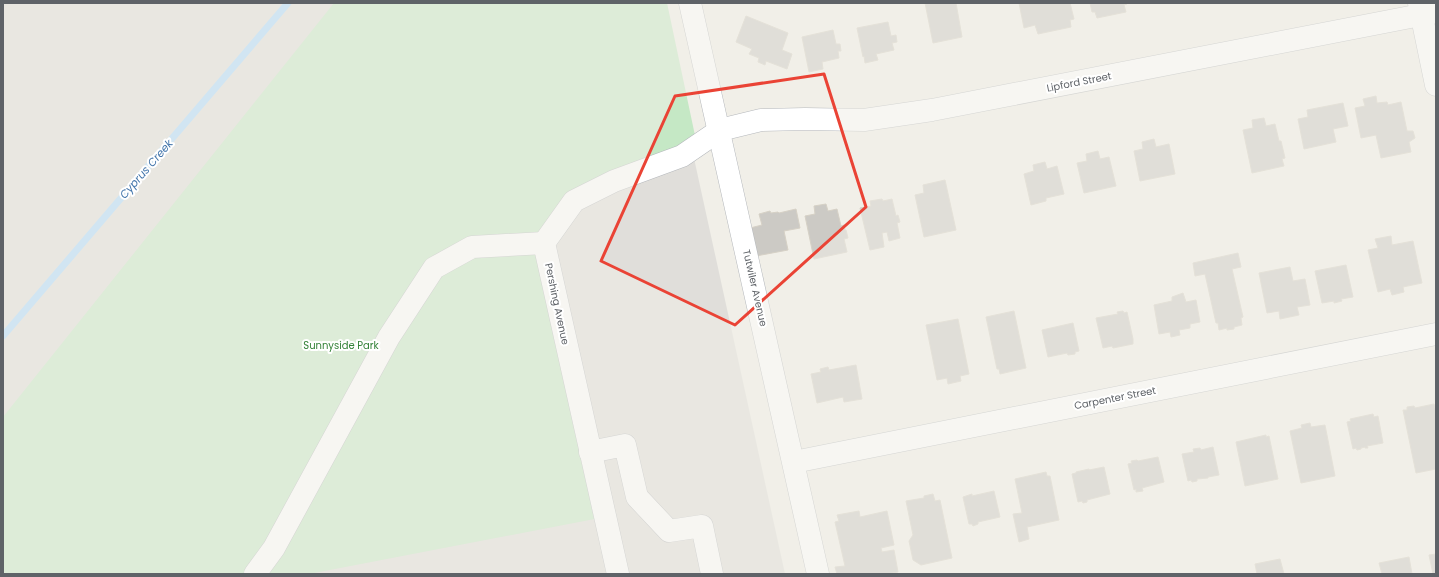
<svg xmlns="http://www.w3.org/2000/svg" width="1439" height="577" viewBox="0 0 1439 577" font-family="Poppins,sans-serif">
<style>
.industrial{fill:#e0deda}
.green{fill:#c5e8c5}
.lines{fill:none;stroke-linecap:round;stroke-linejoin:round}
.stream{stroke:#aadaff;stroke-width:7}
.building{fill:#cccac5;stroke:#d6d1c6}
.minor-casing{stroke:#b5b8bc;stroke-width:23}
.minor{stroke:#fff;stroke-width:22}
.marked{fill:none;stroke:#ea4335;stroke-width:3;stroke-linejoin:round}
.labels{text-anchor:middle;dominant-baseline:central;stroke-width:4;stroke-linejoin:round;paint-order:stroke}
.street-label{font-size:10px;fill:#5f6368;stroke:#fff}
.park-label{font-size:10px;fill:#348238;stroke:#fff}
.water-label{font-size:11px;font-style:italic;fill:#4174aa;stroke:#fff}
</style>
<rect width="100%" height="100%" fill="#f1efe8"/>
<path class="industrial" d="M3,3H660L785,574H3Z"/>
<path class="green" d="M334,3H667L697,145L574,201L544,243L605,517L309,574H3V417Z"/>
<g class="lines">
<path class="stream" d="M3,336L288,3"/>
</g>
<g class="building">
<path d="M925,3H956L962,37L933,43Z"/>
<path d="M1019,3H1070L1074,19L1070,20L1071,27L1038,34L1035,25L1024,28Z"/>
<path d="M1090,3H1126L1127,4L1124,5L1126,12L1097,18L1095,12H1092Z"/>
<path d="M746,16L788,33L782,50L792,54L787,69L766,61L765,65L758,62L759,58L749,54L752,49L736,42Z"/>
<path d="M888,22L891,36L896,35L897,42L892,43L894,50L876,54L878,60L865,63L864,56L863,57L857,28Z"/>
<path d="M833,30L836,44H840L841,51H838L839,58L822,62L823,69L809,72L802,37Z"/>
<path d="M1376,96L1377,103L1387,102L1388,105L1401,102L1407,131H1413L1415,138L1409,142L1411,152L1381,158L1376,135L1361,138L1355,108L1365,106L1363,99Z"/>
<path d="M1343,103L1348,126L1333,129L1336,142L1304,149L1298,119L1308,117L1307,110Z"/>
<path d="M1264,118L1266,126L1275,124L1279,141H1281L1285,158L1282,159L1284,166L1252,173L1243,130L1253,128L1252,120Z"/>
<path d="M1154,139L1156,147L1169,144L1175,174L1140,181L1134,151L1143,149L1142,142Z"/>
<path d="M1098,151L1100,159L1109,157L1116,186L1084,193L1077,163L1087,161L1086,154Z"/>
<path d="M1045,162L1047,169L1057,166L1064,194L1046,198V201L1031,205L1024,174L1034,171L1033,165Z"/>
<path d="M945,180L956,230L924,237L915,195L924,193L923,185Z"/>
<path d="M882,199L883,201L892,199L896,216L898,215L900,222L897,223L900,238L889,241L887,232L882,233L884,247L870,250L860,208L871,206L870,201Z"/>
<path d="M826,204L828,211L837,209L841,226L844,225L845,230H846L848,238L844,239L847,252L814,259L805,216L815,214L814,206Z"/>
<path d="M796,209L800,228L784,231L788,250L756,256L750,228L762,225L759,214L770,211L771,213L778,212L779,213Z"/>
<path d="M1391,236L1392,245L1413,241L1422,283L1403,287L1404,292L1392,295L1390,289L1378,292L1368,250L1378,248L1375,239Z"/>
<path d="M1238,253L1241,267L1232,269L1243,317L1241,318L1242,325L1234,327V329L1227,330V328L1219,330L1218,323H1216L1205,274L1195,276L1193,263Z"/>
<path d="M1346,265L1353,297L1341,299L1342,301L1334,303V301L1322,303L1315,271Z"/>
<path d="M1290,267L1293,281L1305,279L1310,305L1297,307L1299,315L1280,319L1279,311L1267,313L1259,273Z"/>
<path d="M1183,293L1186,302L1196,300L1200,322L1190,324V328L1179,330L1180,335L1171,337L1170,332L1159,334L1154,305L1172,301V297Z"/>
<path d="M1014,311L1026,368L1000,374L999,369H997L986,317Z"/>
<path d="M1123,311L1124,313L1127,312L1133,339V344L1113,348L1112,346L1103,348L1096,318L1118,314L1117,312Z"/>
<path d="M958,319L969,374L960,376L961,381L948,384L947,378L937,380L926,325Z"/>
<path d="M1073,323L1079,351L1075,352V354L1068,355L1067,353L1048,357L1042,330Z"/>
<path d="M856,365L862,399L844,402L843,397L817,403L811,374L821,372L820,369L828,367L829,370Z"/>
<path d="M1434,404L1436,413V469L1416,473L1403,410H1407V407L1414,406L1415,408Z"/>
<path d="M1373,414L1374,417L1378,416L1383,443L1367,446L1368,448H1365V447L1361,448V449L1357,450L1356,448L1353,449L1347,422L1351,421L1350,419Z"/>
<path d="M1310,423L1311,427L1325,425L1335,476L1301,483L1290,431L1302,428L1301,425Z"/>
<path d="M1266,435V437L1269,436L1278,479L1245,486L1236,442Z"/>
<path d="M1213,447L1219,475L1208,477V478L1197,479V481L1192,482L1191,480L1188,481L1182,454L1194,452L1193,449L1200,448L1201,450Z"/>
<path d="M1158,457L1164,482L1142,488L1143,491L1136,492V489L1134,490L1128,464L1132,463L1131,461L1137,460L1138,461Z"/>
<path d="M1104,467L1110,494L1087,500V502L1083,503L1082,501L1078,502L1072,474L1076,473V472L1089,469V470Z"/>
<path d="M1046,472L1047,476H1050L1059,520L1027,527L1029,539L1019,542L1013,514L1022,513L1015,479Z"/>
<path d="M994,491L1000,517L978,522V524L973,526L972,524H969L963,497L972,494V496Z"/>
<path d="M933,494L935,501L940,500L952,558L921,565L913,560L909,541L913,535L906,501L924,498V496Z"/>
<path d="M859,511L860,517L887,511L894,545L881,548L882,552L894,550L898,572L887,574H837L835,567L845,566L835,522L839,521L837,515Z"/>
<path d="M1436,554V574H1433L1429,555Z"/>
<path d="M1409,557L1412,574H1382L1379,563Z"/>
<path d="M1280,559L1284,574H1257L1255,564Z"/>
</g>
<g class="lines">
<g class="minor-casing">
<g id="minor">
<path d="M690,3L818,574"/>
<path d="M1419,3L1436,85"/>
<path d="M590,452L625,445L637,497L669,531L702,526L712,574"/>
<path d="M794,462L1436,334"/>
<path d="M255,574L274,548L389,337L434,268L472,247L544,243"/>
<path d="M618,574L544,243L574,201L614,181L682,156L720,130L761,120L805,119L864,120L932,110L1436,12"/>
</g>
</g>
<use href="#minor" class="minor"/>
</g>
<path d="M0 0H1439V577H0ZM824,74L866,207L735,325L601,261L675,96Z" fill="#f1efe8" fill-opacity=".55" fill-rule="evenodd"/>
<path class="marked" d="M824,74L866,207L735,325L601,261L675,96Z"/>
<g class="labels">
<g class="street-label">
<text transform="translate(1079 82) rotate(-11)">Lipford Street</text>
<text transform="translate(755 288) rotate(77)">Tutwiler Avenue</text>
<text transform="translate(557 304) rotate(78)">Pershing Avenue</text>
<text transform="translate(1115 398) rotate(-11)">Carpenter Street</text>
</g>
<g class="park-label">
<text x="341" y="345">Sunnyside Park</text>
</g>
<g class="water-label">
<text transform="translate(146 169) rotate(-49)">Cyprus Creek</text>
</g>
</g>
<rect width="1439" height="577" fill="none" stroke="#5f6368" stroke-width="8"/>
</svg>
